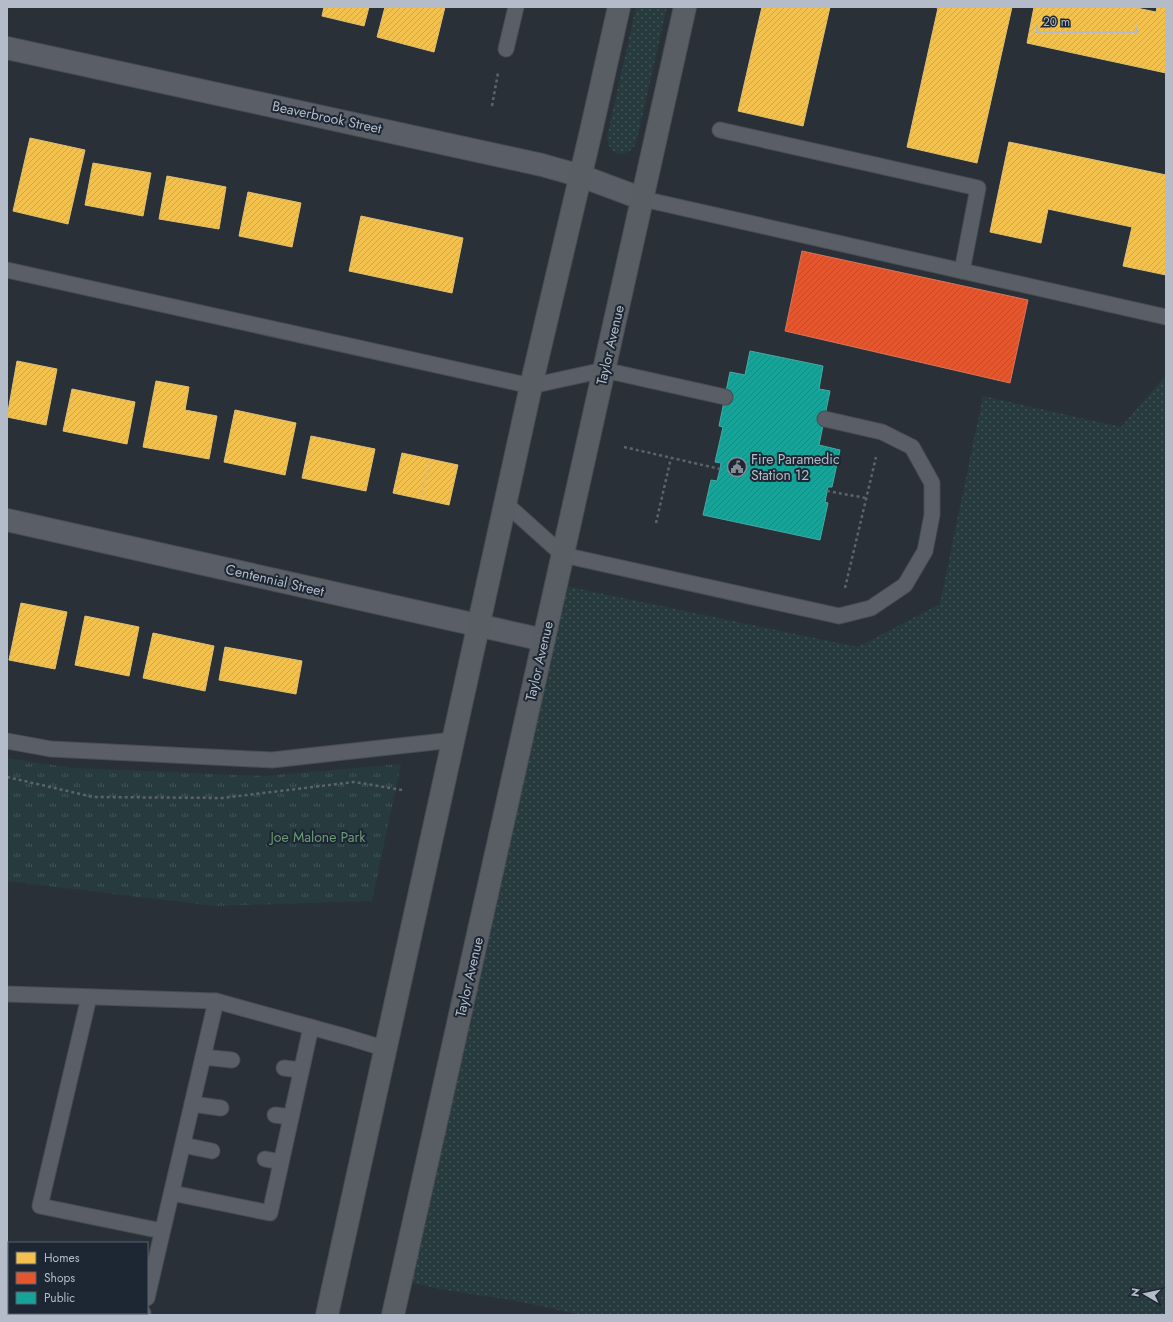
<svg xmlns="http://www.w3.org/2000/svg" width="1173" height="1322" viewBox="0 0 1173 1322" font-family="Jost,sans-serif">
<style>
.grass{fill:url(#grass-dots)}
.park{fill:url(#park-tufts)}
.homes{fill:url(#homes-hatch);stroke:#dfc073}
.shops{fill:url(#shops-hatch);stroke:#d6755c}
.public{fill:url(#public-hatch);stroke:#46aaa7}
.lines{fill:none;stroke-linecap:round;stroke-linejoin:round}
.service-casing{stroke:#484c53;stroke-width:17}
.minor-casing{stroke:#484c53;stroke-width:24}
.secondary-casing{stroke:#484c53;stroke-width:24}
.path{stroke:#5d636a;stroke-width:2.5;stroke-dasharray:3 3;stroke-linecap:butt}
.service{stroke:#5a5e66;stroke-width:15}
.minor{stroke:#5a5e66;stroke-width:22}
.secondary{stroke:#595d64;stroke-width:22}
.labels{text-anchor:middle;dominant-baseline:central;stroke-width:4;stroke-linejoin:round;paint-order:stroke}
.street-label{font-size:14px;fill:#b4bcc9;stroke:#1d2633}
.poi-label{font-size:14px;fill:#b4bcc9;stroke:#1d2633;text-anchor:start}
.park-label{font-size:14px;fill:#6b9a76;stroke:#1d2633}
</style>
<defs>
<pattern id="grass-dots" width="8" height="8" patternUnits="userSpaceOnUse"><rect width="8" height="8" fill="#273a3e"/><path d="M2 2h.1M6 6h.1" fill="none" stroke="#445559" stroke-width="1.8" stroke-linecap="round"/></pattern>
<pattern id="park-tufts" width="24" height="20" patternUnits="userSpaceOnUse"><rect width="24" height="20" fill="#273a3e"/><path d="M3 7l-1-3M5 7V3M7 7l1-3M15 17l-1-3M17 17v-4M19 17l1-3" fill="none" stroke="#445559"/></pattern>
<pattern id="homes-hatch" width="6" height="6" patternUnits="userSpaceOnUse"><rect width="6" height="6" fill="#f2c14e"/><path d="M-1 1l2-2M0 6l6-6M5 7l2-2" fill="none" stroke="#cca64a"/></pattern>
<pattern id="shops-hatch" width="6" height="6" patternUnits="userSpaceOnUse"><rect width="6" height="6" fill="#e4572e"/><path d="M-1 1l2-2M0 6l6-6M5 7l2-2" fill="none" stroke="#b84f32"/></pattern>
<pattern id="public-hatch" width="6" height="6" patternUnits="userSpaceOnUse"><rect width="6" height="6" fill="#17a398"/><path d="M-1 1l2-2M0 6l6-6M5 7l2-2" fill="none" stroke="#1f8881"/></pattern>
</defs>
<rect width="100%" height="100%" fill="#2a3038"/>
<g class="grass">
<path d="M636,7H667L636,143C627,160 608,156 607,137Z"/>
<path d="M1166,375V1315H581L522,1302L439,1289L401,1280L556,584L858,647L940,604L983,396L1121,427Z"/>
</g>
<path class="park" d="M7,758L72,768L264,776L401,764L372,901L214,906L7,881Z"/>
<g class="homes">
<path d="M324,7H369L364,26L322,16Z"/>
<path d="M385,7H445L434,52L377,37Z"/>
<path d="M762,7H830L803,126L738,111Z"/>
<path d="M933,7H1012L977,163L907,147L938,8Z"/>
<path d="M1034,7H1132L1156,12L1157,7H1166V73L1027,43Z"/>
<path d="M30,138L85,150L68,224L13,211Z"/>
<path d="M1009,142L1166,175V275L1123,266L1132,227L1048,209L1041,243L990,232Z"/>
<path d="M93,163L151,173L143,216L85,205Z"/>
<path d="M167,176L226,187L219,229L159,219Z"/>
<path d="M248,192L301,203L292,247L239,236Z"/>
<path d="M361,216L463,238L452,293L349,271Z"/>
<path d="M17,361L57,369L46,425L7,417Z"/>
<path d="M156,381L189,387L185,410L217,416L209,459L143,447Z"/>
<path d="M72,389L135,402L127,444L63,431Z"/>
<path d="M235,410L296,423L285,475L224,462Z"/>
<path d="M311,436L375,449L366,491L302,478Z"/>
<path d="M402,453L430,459L421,499L393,493Z"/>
<path d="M430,459L458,465L449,505L421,499Z"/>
<path d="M21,603L67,612L55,669L9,660Z"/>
<path d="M85,616L139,627L129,676L75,665Z"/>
<path d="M153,633L214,646L205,691L143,678Z"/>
<path d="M225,647L302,661L296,694L219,680Z"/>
</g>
<path class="shops" d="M802,251L1028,300L1010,383L785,331Z"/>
<path class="public" d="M750,351L823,366L819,389L830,391L819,445L840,450L832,487H828L825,502L828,503L820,540L703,515L711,480L717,481L720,469L721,463L715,462L723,427L719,426L730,372L745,375Z"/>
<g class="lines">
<g class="service-casing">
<g id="service">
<path d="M506,49L516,7"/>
<path d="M720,130L978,188L962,271"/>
<path d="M643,199L1166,317"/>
<path d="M7,270L531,386L604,370L725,397"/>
<path d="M506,504L563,555L839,616L871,608L905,585L925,551L932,515V483L912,447L882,432L825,419"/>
<path d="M7,741L51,749L272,760L453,740"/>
<path d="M7,994L216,1001L347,1037L386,1049"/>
<path d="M89,997L40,1206L162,1231"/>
<path d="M203,1057L232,1060"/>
<path d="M284,1068L301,1070"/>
<path d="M192,1104L221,1108"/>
<path d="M275,1115L291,1117"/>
<path d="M183,1145L212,1151"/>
<path d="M265,1159L281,1162"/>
<path d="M172,1193L270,1213L311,1027"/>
<path d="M147,1298L216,1001"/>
<path d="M7,1299L9,1300"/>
<path d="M49,1313L55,1315"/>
<path d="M143,1315V1313"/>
</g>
</g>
<g class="minor-casing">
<g id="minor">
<path d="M7,48L542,165L581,176L643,199"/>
<path d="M7,520L544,640"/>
</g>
</g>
<g class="secondary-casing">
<g id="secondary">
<path d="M327,1315L531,386L592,127L619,7"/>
<path d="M393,1315L685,7"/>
</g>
</g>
<g class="path">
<path d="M492,106L498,73"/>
<path d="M624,447L720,469"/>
<path d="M827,491L866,498"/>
<path d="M656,523L671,458"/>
<path d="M845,588L876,457"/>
<path d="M7,777L93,797L222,798L354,782L402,790"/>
</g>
<use href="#service" class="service"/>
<use href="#minor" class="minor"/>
<use href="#secondary" class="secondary"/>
</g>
<defs>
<g id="civic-ring" transform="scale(1)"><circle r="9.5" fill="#1d2633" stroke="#848b96" stroke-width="1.5"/><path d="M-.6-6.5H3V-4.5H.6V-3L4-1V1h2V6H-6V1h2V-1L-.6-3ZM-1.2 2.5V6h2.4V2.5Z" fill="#848b96"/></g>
</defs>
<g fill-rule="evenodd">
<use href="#civic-ring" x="737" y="467"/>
</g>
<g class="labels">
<g class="street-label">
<text transform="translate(327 117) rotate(12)">Beaverbrook Street</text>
<text transform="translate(610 345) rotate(-77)">Taylor Avenue</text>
<text transform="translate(275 580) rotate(13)">Centennial Street</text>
<text transform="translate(539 661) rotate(-77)">Taylor Avenue</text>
<text transform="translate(469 977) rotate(-77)">Taylor Avenue</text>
</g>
<g class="poi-label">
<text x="751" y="459">Fire Paramedic<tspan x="751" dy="16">Station 12</tspan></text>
</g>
<g class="park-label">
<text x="318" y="837">Joe Malone Park</text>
</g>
</g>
<rect width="1173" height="1322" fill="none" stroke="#b4bcc9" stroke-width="16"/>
<rect x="8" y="1242" width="140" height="72" fill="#1d2633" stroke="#59626f"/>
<rect x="16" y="1252" width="20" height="12" fill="#f2c14e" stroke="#59626f"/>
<text x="44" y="1262" font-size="12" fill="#b4bcc9">Homes</text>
<rect x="16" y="1272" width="20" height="12" fill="#e4572e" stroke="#59626f"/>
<text x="44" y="1282" font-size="12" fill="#b4bcc9">Shops</text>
<rect x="16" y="1292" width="20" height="12" fill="#17a398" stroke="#59626f"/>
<text x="44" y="1302" font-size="12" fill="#b4bcc9">Public</text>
<g transform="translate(1145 1294) rotate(279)" stroke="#1d2633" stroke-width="3" paint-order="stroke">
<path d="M0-3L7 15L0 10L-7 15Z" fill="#b4bcc9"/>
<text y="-6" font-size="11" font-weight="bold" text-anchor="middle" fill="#b4bcc9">N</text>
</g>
<path d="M1037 26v6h100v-6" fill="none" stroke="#b4bcc9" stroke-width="2"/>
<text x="1043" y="26" font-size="12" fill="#b4bcc9" stroke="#1d2633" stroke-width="3" paint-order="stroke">20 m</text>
</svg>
